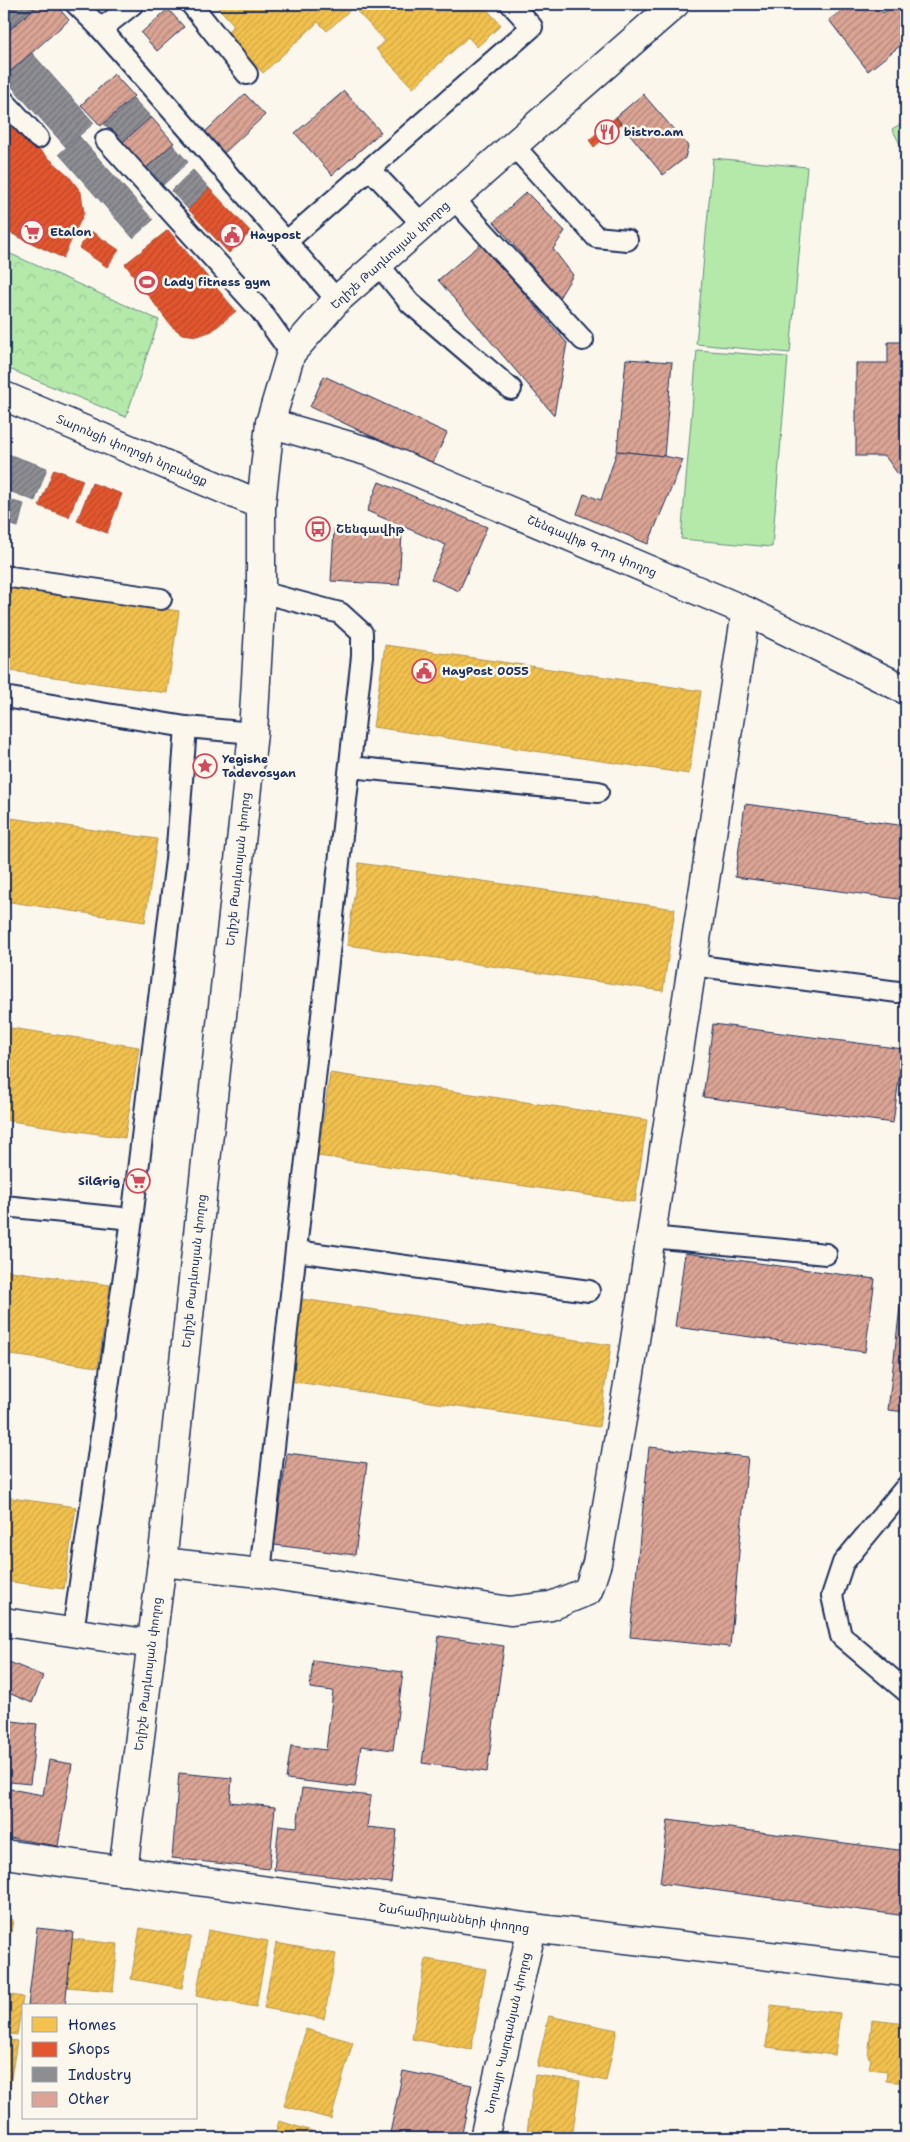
<svg xmlns="http://www.w3.org/2000/svg" width="910" height="2142" viewBox="0 0 910 2142" font-family="'Shantell Sans','Noto Sans Armenian',sans-serif">
<style>
.grass{fill:#b4e9aa;stroke:#688c84}
.forest{fill:url(#forest-crowns);stroke:#688c84}
.homes{fill:url(#homes-hatch);stroke:#b29553}
.shops{fill:url(#shops-hatch);stroke:#a84b3c}
.industry{fill:url(#industry-hatch);stroke:#6b7182}
.building{fill:url(#building-hatch);stroke:#1b2f5e}
.lines{fill:none;stroke-linecap:round;stroke-linejoin:round}
.service-casing{stroke:#1b2f5e;stroke-width:24}
.minor-casing{stroke:#1b2f5e;stroke-width:31}
.tertiary-casing{stroke:#1b2f5e;stroke-width:31}
.service{stroke:#fbf7ec;stroke-width:20}
.minor{stroke:#fbf7ec;stroke-width:28}
.tertiary{stroke:#fbf7ec;stroke-width:28}
.labels{text-anchor:middle;dominant-baseline:central;stroke-width:5;stroke-linejoin:round;paint-order:stroke}
.poi-label{font-size:12px;font-weight:bold;fill:#1b2f5e;stroke:#fbf7ec;text-anchor:start}
.street-label{font-size:12px;fill:#1b2f5e;stroke:#fbf7ec}
</style>
<defs>
<pattern id="forest-crowns" width="20" height="18" patternUnits="userSpaceOnUse" patternTransform="scale(1.25)"><rect width="20" height="18" fill="#b4e9aa"/><path d="M2 6a3 3 0 1 1 6 0M12 15a3 3 0 1 1 6 0" fill="none" stroke="#9ac895"/></pattern>
<pattern id="homes-hatch" width="6" height="6" patternUnits="userSpaceOnUse" patternTransform="scale(1.25)"><rect width="6" height="6" fill="#f2c14e"/><path d="M-1 1l2-2M0 6l6-6M5 7l2-2" fill="none" stroke="#cfa646"/></pattern>
<pattern id="shops-hatch" width="6" height="6" patternUnits="userSpaceOnUse" patternTransform="scale(1.25)"><rect width="6" height="6" fill="#e4572e"/><path d="M-1 1l2-2M0 6l6-6M5 7l2-2" fill="none" stroke="#b8482a"/></pattern>
<pattern id="industry-hatch" width="6" height="6" patternUnits="userSpaceOnUse" patternTransform="scale(1.25)"><rect width="6" height="6" fill="#8d8d92"/><path d="M-1 1l2-2M0 6l6-6M5 7l2-2" fill="none" stroke="#72747a"/></pattern>
<pattern id="building-hatch" width="6" height="6" patternUnits="userSpaceOnUse" patternTransform="scale(1.25)"><rect width="6" height="6" fill="#dba494"/><path d="M-1 1l2-2M0 6l6-6M5 7l2-2" fill="none" stroke="#b1867c"/></pattern>
</defs>
<rect width="100%" height="100%" fill="#fbf7ec"/>
<filter id="ink" filterUnits="userSpaceOnUse"><feTurbulence type="fractalNoise" baseFrequency=".02" numOctaves="2"/><feDisplacementMap in="SourceGraphic" scale="10" xChannelSelector="R" yChannelSelector="G"/><feConvolveMatrix kernelMatrix="1 2 1 2 8 2 1 2 1" color-interpolation-filters="sRGB"/></filter>
<g filter="url(#ink)">
<g class="grass">
<path d="M906,121V155L892,129Z"/>
<path d="M713,158L807,167L790,353L696,344Z"/>
<path d="M697,350L788,357L772,547L681,539Z"/>
</g>
<path class="forest" d="M4,251L159,320L126,417L4,367Z"/>
<g class="homes">
<path d="M215,4H346L351,9L327,31L318,22L263,73L226,33L234,25Z"/>
<path d="M350,4H482L501,25L477,47L468,37L413,88L376,49L385,41Z"/>
<path d="M4,586L179,611L167,693L4,670Z"/>
<path d="M385,645L701,691L689,774L373,727Z"/>
<path d="M4,817L157,839L145,922L4,901Z"/>
<path d="M359,863L675,909L663,991L347,945Z"/>
<path d="M4,1027L139,1047L125,1138L4,1120Z"/>
<path d="M330,1073L647,1120L635,1202L318,1156Z"/>
<path d="M4,1270L110,1285L98,1367L4,1354Z"/>
<path d="M295,1298L611,1345L599,1427L283,1380Z"/>
<path d="M4,1497L76,1507L64,1589L4,1581Z"/>
<path d="M4,1918L13,1920L4,1971Z"/>
<path d="M140,1928L191,1937L182,1988L131,1979Z"/>
<path d="M208,1930L268,1941L256,2007L196,1996Z"/>
<path d="M72,1939L118,1944L113,1991L67,1987Z"/>
<path d="M276,1943L336,1954L324,2019L264,2008Z"/>
<path d="M426,1959L486,1969L471,2050L412,2039Z"/>
<path d="M4,1994L23,1997L17,2035L4,2033Z"/>
<path d="M771,2005L840,2013L835,2055L766,2047Z"/>
<path d="M549,2016L617,2030L606,2081L537,2066Z"/>
<path d="M872,2020L906,2024V2083L886,2081L887,2071L869,2069L871,2058L868,2057Z"/>
<path d="M306,2029L353,2042L331,2119L284,2106Z"/>
<path d="M4,2039L17,2041L4,2122Z"/>
<path d="M535,2075L580,2081L572,2138L527,2132Z"/>
<path d="M279,2121L312,2131L310,2138H274Z"/>
</g>
<g class="shops">
<path d="M616,117L621,124L594,147L589,140Z"/>
<path d="M4,119L68,175L81,192L84,213L63,258L4,230Z"/>
<path d="M209,188L251,232L229,253L188,209Z"/>
<path d="M168,230L236,311L212,331L198,336L182,334L171,326L125,264Z"/>
<path d="M91,231L119,250L107,267L79,248Z"/>
<path d="M54,469L83,480L69,517L39,506Z"/>
<path d="M92,483L122,494L107,533L77,521Z"/>
</g>
<g class="industry">
<path d="M4,4H39L4,35Z"/>
<path d="M32,53L94,123L66,147L4,78Z"/>
<path d="M133,98L151,117L122,143L104,124Z"/>
<path d="M79,136L153,220L133,238L59,154Z"/>
<path d="M172,144L188,162L163,185L147,167Z"/>
<path d="M193,170L209,188L188,209L171,191Z"/>
<path d="M5,453L47,468L35,501L4,489Z"/>
<path d="M4,499L24,504L18,527L4,523Z"/>
</g>
<g class="building">
<path d="M39,4H55L69,20L4,77V35Z"/>
<path d="M850,4H876L883,13L896,4H906V41L868,71L829,20Z"/>
<path d="M168,9L184,27L157,51L141,33Z"/>
<path d="M114,74L134,96L101,126L81,105Z"/>
<path d="M344,91L381,132L332,175L295,133Z"/>
<path d="M245,94L265,115L223,154L204,133Z"/>
<path d="M643,94L688,146L685,158L663,175L616,117Z"/>
<path d="M151,117L174,143L145,169L122,143Z"/>
<path d="M526,192L565,231L553,249L573,275L559,298L494,222Z"/>
<path d="M481,244L567,343L554,415L438,280Z"/>
<path d="M888,342H906V477H900L885,456H856V363H888Z"/>
<path d="M626,359L672,362L664,456L617,451Z"/>
<path d="M324,376L447,433L432,465L310,407Z"/>
<path d="M617,451L664,456L683,460L648,544L577,514L584,494L601,500Z"/>
<path d="M379,482L487,527L459,591L431,579L446,545L367,511Z"/>
<path d="M334,529L402,533L399,585L331,581Z"/>
<path d="M745,804L906,826V900L735,877Z"/>
<path d="M713,1024L903,1049L893,1123L703,1097Z"/>
<path d="M685,1253L875,1279L865,1352L675,1327Z"/>
<path d="M906,1255V1412L888,1410Z"/>
<path d="M649,1447L748,1457L730,1647L630,1637Z"/>
<path d="M287,1453L367,1463L355,1555L274,1545Z"/>
<path d="M439,1636L504,1646L487,1772L422,1763Z"/>
<path d="M4,1660L43,1676L32,1703L4,1691Z"/>
<path d="M313,1660L403,1672L393,1750L361,1746L355,1787L286,1779L291,1746L326,1750L333,1691L310,1688Z"/>
<path d="M4,1720L37,1724L30,1784L10,1782L4,1826Z"/>
<path d="M49,1760L72,1764L58,1846L4,1837L10,1789L43,1795Z"/>
<path d="M179,1773L232,1778L230,1802L275,1807L269,1869L172,1858Z"/>
<path d="M302,1788L371,1796L367,1827L397,1830L391,1883L274,1870L279,1825L297,1827Z"/>
<path d="M668,1820L906,1851V1916L660,1883Z"/>
<path d="M37,1928L73,1932L65,2006H28Z"/>
<path d="M403,2071L472,2085L461,2138H389Z"/>
</g>
<g class="lines">
<g class="service-casing">
<g id="service">
<path d="M76,4L101,29L337,300"/>
<path d="M191,4L247,74"/>
<path d="M101,29L133,4"/>
<path d="M4,101L38,138"/>
<path d="M106,140L261,311L291,353"/>
<path d="M513,145L596,237L627,240"/>
<path d="M371,170L423,225"/>
<path d="M453,198L583,340"/>
<path d="M286,242L532,27L511,4"/>
<path d="M378,264L410,303L511,389"/>
<path d="M4,576L161,599"/>
<path d="M4,697L186,727L253,733"/>
<path d="M350,767L598,792"/>
<path d="M692,965L898,992"/>
<path d="M4,1206L132,1219"/>
<path d="M651,1237L826,1254"/>
<path d="M296,1251L589,1291"/>
<path d="M906,1487L843,1563L832,1596L841,1636L906,1691"/>
<path d="M260,1573L362,656V633L340,613L261,592"/>
<path d="M73,1632L132,1219L176,860L186,727"/>
</g>
</g>
<g class="minor-casing">
<g id="minor">
<path d="M270,423L370,452L746,611L906,690"/>
<path d="M162,1562L260,1573L510,1611L551,1606L588,1591L597,1563L630,1373L746,611"/>
<path d="M4,1622L152,1644"/>
<path d="M4,1854L532,1928L906,1972"/>
<path d="M123,1871L162,1562L253,733L261,592V505"/>
<path d="M484,2138L532,1928"/>
</g>
</g>
<g class="tertiary-casing">
<path id="tertiary" d="M4,396L261,505L270,423L291,353L337,300L675,4"/>
</g>
<use href="#service" class="service"/>
<use href="#minor" class="minor"/>
<use href="#tertiary" class="tertiary"/>
</g>
</g>
<defs>
<g id="restaurant-ring" transform="scale(1.25)"><circle r="9.5" fill="#fbf7ec" stroke="#d1495b" stroke-width="1.5"/><path d="M-5-6h1v4h1v-4h1v4h1v-4h1v5L-1.5 .5V6h-2V.5L-5-1ZM5-6V6H3V1.5H1.5Q1.5-4 5-6Z" fill="#d1495b"/></g>
<g id="supermarket-ring" transform="scale(1.25)"><circle r="9.5" fill="#fbf7ec" stroke="#d1495b" stroke-width="1.5"/><path d="M-6-5.5h2.5l.6 2H6L4.5 2H-2.5L-4.4-4H-6ZM-1.5 3.2a1.3 1.3 0 1 0 .1 0ZM3 3.2a1.3 1.3 0 1 0 .1 0Z" fill="#d1495b"/></g>
<g id="civic-ring" transform="scale(1.25)"><circle r="9.5" fill="#fbf7ec" stroke="#d1495b" stroke-width="1.5"/><path d="M-.6-6.5H3V-4.5H.6V-3L4-1V1h2V6H-6V1h2V-1L-.6-3ZM-1.2 2.5V6h2.4V2.5Z" fill="#d1495b"/></g>
<g id="stadium-ring" transform="scale(1.25)"><circle r="9.5" fill="#fbf7ec" stroke="#d1495b" stroke-width="1.5"/><path d="M0-5a6.5 5 0 1 0 0 10a6.5 5 0 1 0 0-10ZM-3.5-1.8h7v3.6h-7Z" fill="#d1495b"/></g>
<g id="bus-ring" transform="scale(1.25)"><circle r="9.5" fill="#fbf7ec" stroke="#d1495b" stroke-width="1.5"/><path d="M-5-6H5V4H4V6H2V4H-2V6H-4V4H-5ZM-3.5-4V0h7V-4ZM-3.5 1.2v1.5H-2V1.2ZM2 1.2v1.5H3.5V1.2Z" fill="#d1495b"/></g>
<g id="sight-ring" transform="scale(1.25)"><circle r="9.5" fill="#fbf7ec" stroke="#d1495b" stroke-width="1.5"/><path d="M0-6L1.8-2.2L6-1.7L2.9 1.2L3.7 5.4L0 3.3L-3.7 5.4L-2.9 1.2L-6-1.7L-1.8-2.2Z" fill="#d1495b"/></g>
</defs>
<g fill-rule="evenodd">
<use href="#restaurant-ring" x="607" y="132"/>
<use href="#supermarket-ring" x="32" y="232"/>
<use href="#civic-ring" x="232" y="235"/>
<use href="#stadium-ring" x="147" y="282"/>
<use href="#bus-ring" x="318" y="529"/>
<use href="#civic-ring" x="424" y="671"/>
<use href="#sight-ring" x="205" y="766"/>
<use href="#supermarket-ring" x="138" y="1181"/>
</g>
<g class="labels">
<g class="poi-label">
<text x="624" y="132">bistro.am</text>
<text x="50" y="232">Etalon</text>
<text x="250" y="235">Haypost</text>
<text x="164" y="282">Lady fitness gym</text>
<text x="336" y="529">Շենգավիթ</text>
<text x="442" y="671">HayPost 0055</text>
<text x="222" y="759">Yegishe<tspan x="222" dy="14">Tadevosyan</tspan></text>
<text x="120" y="1181" text-anchor="end">SilGrig</text>
</g>
<g class="street-label">
<text transform="translate(390 255) rotate(-42)">Եղիշե Թադևոսյան փողոց</text>
<text transform="translate(132 450) rotate(23)">Տարոնցի փողոցի նրբանցք</text>
<text transform="translate(592 546) rotate(23)">Շենգավիթ 9-րդ փողոց</text>
<text transform="translate(238 869) rotate(-84)">Եղիշե Թադևոսյան փողոց</text>
<text transform="translate(194 1271) rotate(-84)">Եղիշե Թադևոսյան փողոց</text>
<text transform="translate(148 1674) rotate(-83)">Եղիշե Թադևոսյան փողոց</text>
<text transform="translate(454 1918) rotate(8)">Շահամիրյանների փողոց</text>
<text transform="translate(508 2033) rotate(-77)">Նորայր Կարգանյան փողոց</text>
</g>
</g>
<rect width="910" height="2142" fill="none" stroke="#fbf7ec" stroke-width="20"/>
<rect x="10" y="10" width="890" height="2122" fill="none" stroke="#1b2f5e" stroke-width="2" filter="url(#ink)"/>
<rect x="22" y="2004" width="175" height="115" fill="#fbf7ec" stroke="#a1a7b3"/>
<rect x="32" y="2017" width="25" height="15" fill="#f2c14e" stroke="#a1a7b3"/>
<text x="68" y="2030" font-size="15" fill="#1b2f5e">Homes</text>
<rect x="32" y="2042" width="25" height="15" fill="#e4572e" stroke="#a1a7b3"/>
<text x="68" y="2054" font-size="15" fill="#1b2f5e">Shops</text>
<rect x="32" y="2067" width="25" height="15" fill="#8d8d92" stroke="#a1a7b3"/>
<text x="68" y="2080" font-size="15" fill="#1b2f5e">Industry</text>
<rect x="32" y="2092" width="25" height="15" fill="#dba494" stroke="#a1a7b3"/>
<text x="68" y="2104" font-size="15" fill="#1b2f5e">Other</text>
</svg>
